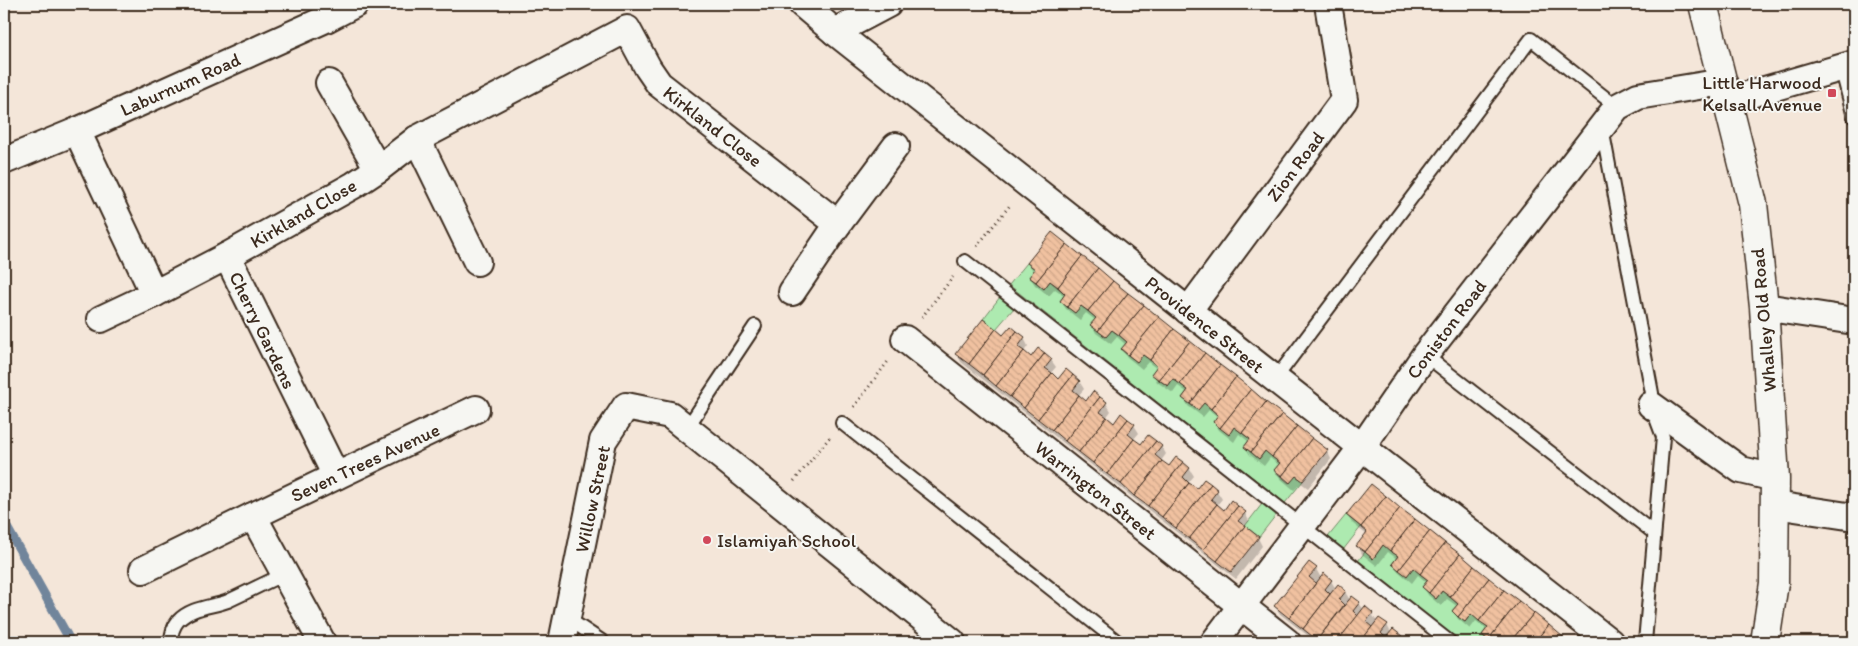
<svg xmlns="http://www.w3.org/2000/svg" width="1858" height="646" font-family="Itim,sans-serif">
<defs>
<pattern id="building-back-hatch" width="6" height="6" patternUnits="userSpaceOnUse" patternTransform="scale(1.25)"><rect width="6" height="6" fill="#f0c1a0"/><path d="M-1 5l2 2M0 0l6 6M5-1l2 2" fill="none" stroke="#cfa689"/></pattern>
</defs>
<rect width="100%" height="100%" fill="#f4e6d9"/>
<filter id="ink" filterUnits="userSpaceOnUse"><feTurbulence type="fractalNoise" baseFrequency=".02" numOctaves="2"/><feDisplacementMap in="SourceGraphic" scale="10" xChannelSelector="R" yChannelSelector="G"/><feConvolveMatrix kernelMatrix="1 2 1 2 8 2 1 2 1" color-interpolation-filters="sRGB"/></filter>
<g filter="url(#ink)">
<g fill="#adeab0" stroke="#748a67">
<path d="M1027 263 1035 269 1029 277 1044 289 1050 281 1065 294 1060 301 1075 313 1081 306 1096 318 1091 325 1106 337 1112 330 1127 342 1121 350 1137 362 1143 355 1157 366 1159 380 1168 386 1173 379 1188 390 1182 398 1197 410 1204 403 1218 415 1213 422 1228 434 1234 427 1250 439 1244 447 1259 459 1265 451 1280 463 1274 471 1289 483 1296 476 1303 481 1285 503 1009 285Z"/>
<path d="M1000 297 1014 308 996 329 983 319Z"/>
<path d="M1262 504 1276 515 1259 537 1245 526Z"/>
<path d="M1346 515 1361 527 1343 550 1328 537Z"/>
<path d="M1383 545 1398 556 1392 564 1407 575 1413 568 1428 580 1422 587 1436 599 1442 591 1458 604 1452 611 1465 622 1471 614 1488 627 1482 635 1491 642H1460L1358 561 1365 552 1373 559Z"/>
</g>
<g fill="#0003">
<path d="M1028 263 1327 451 1331 459 1308 488 1301 483 1294 490 1280 478 1276 471 1280 466 1270 458 1264 466 1250 455 1245 447 1249 442 1239 434 1234 442 1219 430 1214 422 1218 417 1209 410 1203 417 1188 406 1184 398 1188 393 1178 386 1173 393 1157 382 1153 374 1157 369 1148 362 1142 369 1127 357 1122 350 1126 345 1117 337 1111 344 1096 333 1092 325 1095 320 1086 313 1080 320 1066 309 1061 301 1065 296 1055 289 1049 296 1035 285 1030 277 1034 272Z"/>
<path d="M1004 337 1024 338 1028 346 1023 353 1031 359 1051 360 1056 367 1050 374 1059 381H1079L1084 389 1078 396 1086 402 1093 393 1106 403 1111 411 1106 418 1114 424 1121 415 1134 425 1139 433 1133 440 1141 446 1162 447 1166 454 1161 461 1169 468H1189L1194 476 1188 483 1197 490 1217 491 1222 499 1217 505 1224 511 1245 513 1249 521 1244 527 1258 538 1262 546 1236 579 961 362 957 354Z"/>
<path d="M1371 486 1569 642H1488L1483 635 1487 630 1476 621 1470 629 1458 619 1454 612 1458 607 1447 599 1441 606 1428 595 1424 587 1427 583 1418 575 1412 583 1398 571 1393 564 1397 559 1388 552 1377 566 1362 554 1358 546 1367 535 1352 523 1347 515Z"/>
<path d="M1316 569 1321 578 1331 581 1336 589 1338 586 1345 592 1350 600 1352 597 1359 603 1364 610 1365 608 1372 614 1377 622 1387 625 1391 633 1401 637 1405 642H1316L1280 614 1275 606Z"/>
<path d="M1245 638 1250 642H1241Z"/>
</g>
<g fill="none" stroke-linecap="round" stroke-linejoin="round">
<path stroke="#71859b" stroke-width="9" d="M4 522 71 642"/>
</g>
<g fill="url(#building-back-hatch)" stroke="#3b2a1e">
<path d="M1052 232 1067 244 1036 282 1029 277 1035 269 1027 263Z"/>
<path d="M1067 244 1082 256 1058 287 1050 281 1044 289 1036 282Z"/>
<path d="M1082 256 1098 268 1067 307 1060 301 1065 294 1058 287Z"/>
<path d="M1098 268 1113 281 1088 311 1081 306 1075 313 1067 307Z"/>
<path d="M1113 281 1128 293 1098 331 1090 325 1096 318 1088 311Z"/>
<path d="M1128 293 1144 305 1119 335 1112 330 1106 337 1098 331Z"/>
<path d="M1144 305 1159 317 1128 355 1121 349 1127 342 1119 335Z"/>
<path d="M1159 317 1174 329 1150 360 1143 355 1137 362 1128 355Z"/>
<path d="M983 319 996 329 969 364 955 354Z"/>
<path d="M1011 326 1017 331 983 375 969 364 996 329 1003 335Z"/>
<path d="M1174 329 1190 341 1159 380 1151 374 1157 366 1150 360Z"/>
<path d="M1017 331 1025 337 1018 347 1024 351 996 386 983 375Z"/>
<path d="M1190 341 1205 353 1180 384 1173 379 1168 386 1159 380Z"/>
<path d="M1038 348 1045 353 1010 397 996 386 1024 351 1031 357Z"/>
<path d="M1045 353 1052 359 1045 368 1052 373 1024 408 1010 397Z"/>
<path d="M1205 353 1220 365 1190 404 1182 398 1188 390 1180 384Z"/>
<path d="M1220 365 1236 377 1211 409 1204 403 1198 410 1190 404Z"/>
<path d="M1066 369 1073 375 1038 419 1024 408 1052 373 1058 379Z"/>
<path d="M1073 375 1080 381 1073 390 1079 395 1052 430 1038 419Z"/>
<path d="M1236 377 1251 389 1220 428 1213 422 1218 415 1211 409Z"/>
<path d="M1251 389 1266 402 1242 433 1234 427 1229 435 1220 428Z"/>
<path d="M1093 391 1100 397 1065 441 1052 430 1079 395 1086 401Z"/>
<path d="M1100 397 1107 402 1100 412 1107 417 1079 452 1065 441Z"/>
<path d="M1266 402 1282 414 1251 452 1244 447 1250 439 1242 433Z"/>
<path d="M1121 413 1128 419 1093 463 1079 452 1107 417 1114 423Z"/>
<path d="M1282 414 1297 426 1272 457 1265 451 1259 459 1251 452Z"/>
<path d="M1128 419 1135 424 1128 434 1134 439 1107 474 1093 463Z"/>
<path d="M1297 426 1312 438 1282 476 1274 470 1280 463 1272 457Z"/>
<path d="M1148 435 1156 441 1121 484 1107 474 1134 439 1141 444Z"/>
<path d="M1312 438 1328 450 1303 481 1296 476 1290 483 1282 476Z"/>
<path d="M1156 441 1162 446 1155 455 1162 461 1134 496 1121 484Z"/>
<path d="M1176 457 1183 462 1148 506 1134 496 1162 461 1169 466Z"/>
<path d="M1183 462 1190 468 1183 477 1189 483 1162 517 1148 506Z"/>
<path d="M1204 479 1211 484 1176 528 1162 517 1189 483 1197 488Z"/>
<path d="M1211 484 1218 490 1211 499 1217 504 1189 539 1176 528Z"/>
<path d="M1371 484 1386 496 1361 527 1346 515Z"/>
<path d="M1386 496 1400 508 1365 552 1356 546 1367 532 1361 527Z"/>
<path d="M1231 500 1238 506 1203 550 1189 539 1217 504 1224 510Z"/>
<path d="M1238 506 1246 512 1238 521 1245 526 1217 561 1203 550Z"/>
<path d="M1400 508 1415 519 1390 551 1383 545 1373 559 1365 552Z"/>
<path d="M1415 519 1430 531 1399 570 1392 564 1398 556 1390 551Z"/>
<path d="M1245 526 1259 537 1231 572 1217 561Z"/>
<path d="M1430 531 1445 543 1420 574 1413 568 1407 576 1399 570Z"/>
<path d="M1445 543 1460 554 1429 593 1422 587 1428 580 1420 574Z"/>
<path d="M1460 554 1474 566 1450 597 1442 591 1436 599 1429 593Z"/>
<path d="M1309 562 1317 568 1309 577 1316 583 1289 618 1274 606Z"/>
<path d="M1474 566 1489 578 1458 617 1452 611 1458 604 1450 597Z"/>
<path d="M1324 573 1332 580 1325 589 1330 594 1303 629 1289 618Z"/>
<path d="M1489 578 1504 590 1479 621 1471 614 1465 622 1458 617Z"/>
<path d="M1338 584 1346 591 1339 600 1344 605 1317 640 1303 629Z"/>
<path d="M1504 590 1519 601 1488 640 1482 635 1488 627 1479 621Z"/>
<path d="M1352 596 1360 602 1353 611 1358 616 1337 642H1320L1317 640Z"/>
<path d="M1519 601 1534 613 1510 642H1506L1501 638 1498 642H1491L1488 640Z"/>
<path d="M1365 606 1373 613 1366 622 1372 627 1360 642H1337Z"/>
<path d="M1534 613 1549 625 1534 642H1510Z"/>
<path d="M1379 618 1388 624 1381 633 1386 638 1382 642H1360Z"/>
<path d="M1549 625 1563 637 1559 642H1534Z"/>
<path d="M1393 629 1402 636 1397 642H1382Z"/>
</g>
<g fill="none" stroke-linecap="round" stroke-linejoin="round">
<defs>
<g id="lane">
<path d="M1841 67 1854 117"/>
<path d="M1602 128 1652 393 1651 405 1663 437 1645 642"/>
<path d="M965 261 1450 642"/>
<path d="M1425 355 1654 533"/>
<path d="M1276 378 1531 39 1617 107"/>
<path d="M842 423 1118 642"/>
<path d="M687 428 755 326"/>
<path d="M567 618 603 642"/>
<path d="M171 642C171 634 173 627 178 621 191 607 212 607 228 601 248 592 266 582 285 574"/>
</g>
<g id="street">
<path d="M802 4 835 32C1093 236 1351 439 1610 642"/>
<path d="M835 32 888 4"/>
<path d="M1727 101 1854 64"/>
<path d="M77 131 154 294 227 256 336 476"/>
<path d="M417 139 477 262"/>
<path d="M4 161 77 131 328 18 355 4"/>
<path d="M378 169 417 139 627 29 648 68 659 84 838 224 792 292"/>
<path d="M838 224 896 146"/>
<path d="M227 256 354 185 378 169 329 83"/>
<path d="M1764 307 1854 321"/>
<path d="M1188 311 1344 100 1328 4"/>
<path d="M101 319 154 294"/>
<path d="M905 339 1287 642"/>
<path d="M1651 405 1741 470 1775 478"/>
<path d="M1775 505 1854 517"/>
<path d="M253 516 322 642"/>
<path d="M143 570 253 516 476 409"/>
<path d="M562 642 603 441 626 406 670 415 952 642"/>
<path d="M1214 642 1362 447 1425 355 1617 107 1638 96 1723 82"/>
</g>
<path id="secondary" d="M1703 4 1753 204 1764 307 1775 478 1774 583 1765 642"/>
</defs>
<use href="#lane" stroke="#3b2a1e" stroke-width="16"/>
<use href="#street" stroke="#3b2a1e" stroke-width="30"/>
<use href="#secondary" stroke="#3b2a1e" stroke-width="31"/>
<g stroke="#3b2a1e" stroke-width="3" stroke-dasharray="1 4" stroke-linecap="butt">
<path d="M977 246 1011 204"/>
<path d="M922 317 953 277"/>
<path d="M854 407 889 360"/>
<path d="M794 481 830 437"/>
</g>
<use href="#lane" stroke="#f6f6f2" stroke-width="12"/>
<use href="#street" stroke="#f6f6f2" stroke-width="26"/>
<use href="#secondary" stroke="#f6f6f2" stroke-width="28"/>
</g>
</g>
<g fill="#d1495b" stroke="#f6f6f2" stroke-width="2">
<rect x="1827" y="88" width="10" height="10" rx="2.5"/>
<circle cx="707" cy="540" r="5"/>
</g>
<g text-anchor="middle" stroke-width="4" stroke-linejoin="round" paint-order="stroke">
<g font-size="19" fill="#3b2a1e" stroke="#f6f6f2" text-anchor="end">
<text x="1822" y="89">Little Harwood<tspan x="1822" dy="22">Kelsall Avenue</tspan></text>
<text x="717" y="547" text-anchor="start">Islamiyah School</text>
</g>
<g font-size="19" fill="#3b2a1e" stroke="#f6f6f2">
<text transform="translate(180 84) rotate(-24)" y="7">Laburnum Road</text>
<text transform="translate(713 126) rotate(38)" y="7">Kirkland Close</text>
<text transform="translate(1295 166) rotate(-53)" y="7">Zion Road</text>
<text transform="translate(303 213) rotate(-30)" y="7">Kirkland Close</text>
<text transform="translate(1763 320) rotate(-95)" y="7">Whalley Old Road</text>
<text transform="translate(1205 324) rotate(38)" y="7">Providence Street</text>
<text transform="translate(1446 329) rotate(-53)" y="7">Coniston Road</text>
<text transform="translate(263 330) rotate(64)" y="7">Cherry Gardens</text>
<text transform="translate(365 462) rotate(-25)" y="7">Seven Trees Avenue</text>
<text transform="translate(1096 490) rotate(38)" y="7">Warrington Street</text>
<text transform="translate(592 499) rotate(-78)" y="7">Willow Street</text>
</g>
</g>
<rect width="1858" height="646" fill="none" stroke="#f6f6f2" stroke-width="20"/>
<rect x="10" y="10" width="1838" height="626" fill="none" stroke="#3b2a1e" stroke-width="2" filter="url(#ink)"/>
</svg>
